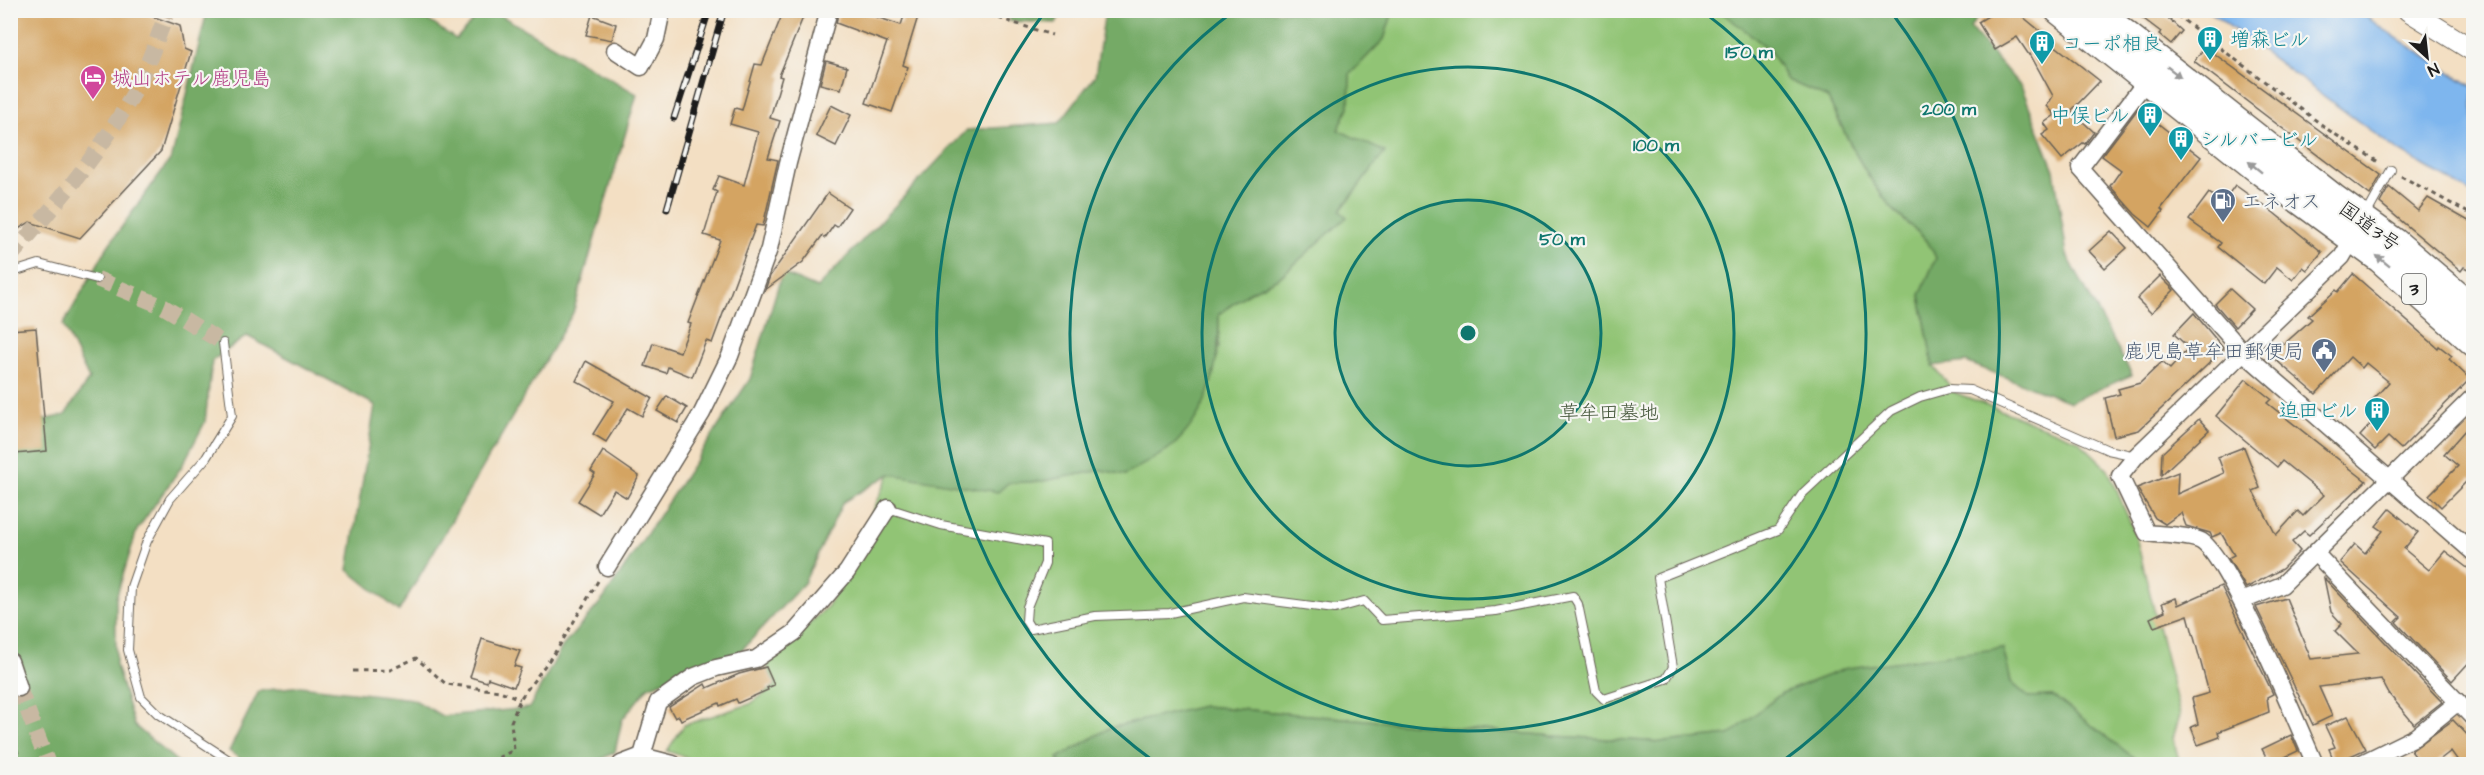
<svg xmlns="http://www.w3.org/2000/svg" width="2484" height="775" font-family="'Architects Daughter','Klee One',sans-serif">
<rect width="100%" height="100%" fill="#f6f6f2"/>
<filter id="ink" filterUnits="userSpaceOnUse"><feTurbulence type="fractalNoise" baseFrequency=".0167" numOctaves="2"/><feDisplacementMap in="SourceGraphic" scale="12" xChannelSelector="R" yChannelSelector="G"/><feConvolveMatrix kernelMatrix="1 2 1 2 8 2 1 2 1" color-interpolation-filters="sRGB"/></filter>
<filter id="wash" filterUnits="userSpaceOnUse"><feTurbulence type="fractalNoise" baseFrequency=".008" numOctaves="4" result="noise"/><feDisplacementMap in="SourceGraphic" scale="24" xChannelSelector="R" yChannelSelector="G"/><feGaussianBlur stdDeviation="1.35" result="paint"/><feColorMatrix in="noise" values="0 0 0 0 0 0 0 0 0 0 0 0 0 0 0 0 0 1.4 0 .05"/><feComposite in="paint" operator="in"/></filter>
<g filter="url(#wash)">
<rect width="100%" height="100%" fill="#f3dfc3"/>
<path fill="#91c475" stroke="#567048" stroke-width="1.5" d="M1393 10 1721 11 1769 49 1787 80 1828 98C1846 136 1863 173 1890 206 1908 228 1924 230 1936 258L1920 295 1933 366 1956 393 2078 440 2108 469 2136 537 2180 715 2173 738 2180 764H2142L2053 696 2028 697 2011 682 2002 648 1782 693 1730 735 1665 742 1553 736 1203 706 1058 758 1061 764H691L688 758 667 751 684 725 750 704 776 685 766 664 828 606 890 474 1008 483 1043 481 1102 470 1125 475 1219 348V314L1248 293 1280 277 1346 217 1340 211 1384 153 1338 130 1349 107 1350 74 1384 39Z"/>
<g fill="#74aa66" stroke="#486341" stroke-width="1.5">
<path d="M207 11H414L456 39 482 11H493L637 94 573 313 399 611 348 570 375 405 247 336 212 361 205 422 182 466 137 530 116 598V665L134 725 180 764H11L10 427 65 415 89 379 63 325 108 246 172 157Z"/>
<path d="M1011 11V10L1062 11 1056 23 1009 21Z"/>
<path d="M1105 11H1393L1384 39 1350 74 1349 107 1338 130 1385 152 1340 211 1347 217 1280 277 1248 293 1219 314C1219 362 1212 408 1176 443 1162 456 1141 465 1125 475L1102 470 1043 481 1008 483 998 492 890 474 843 502 804 583 739 653 648 687 622 720 615 752 592 764H248L229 751 259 691 300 686 413 699 442 716 529 708 562 647 604 598 750 379 782 273 817 288 967 130 1059 123 1095 76Z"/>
<path d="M1720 11H1982L1970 28 2022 88 2054 170 2067 255 2132 375 2070 402 1966 362 1933 366 1920 295 1936 258C1925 231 1908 227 1891 207 1863 173 1846 136 1828 98L1787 80 1769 49Z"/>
<path d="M2003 648 2011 682 2028 697 2053 696 2142 764H1061L1058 758 1109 728 1203 706 1553 736 1665 742 1729 735 1782 693 1847 668Z"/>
</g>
<path fill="#7eb6ee" stroke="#4d6985" stroke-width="1.5" d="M2209 11H2358L2392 35 2473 87V194L2397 150Z"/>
<g id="blocks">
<g fill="#d4a462">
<path d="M10 10H147L146 14 180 26 184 49 191 52 161 151 80 238 30 222 10 234Z"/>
<path d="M784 10H806L779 76 782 77 770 118 780 121 768 158 778 160 763 226 756 225 712 343 706 341 692 377 668 367 666 373 645 366 653 343 680 352 691 324 688 323 720 240 704 235 717 192 713 190 719 176 744 185 758 132 730 124 735 108 742 110 755 64 762 65Z"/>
<path d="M839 10H855L901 25 906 10H920L903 65 908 67 892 112 866 103 887 42 836 23Z"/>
<path d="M1998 10H2014L2022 16 2045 35 2044 37 2100 81 2071 111 2094 132 2085 144 2083 143 2062 159 2042 135 2049 130 2044 123 2055 115 2047 106 2053 96 2030 54 2029 55 2017 37 1995 50 1978 22Z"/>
<path d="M2132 10H2159L2182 31 2171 44 2159 34 2161 32Z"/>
<path d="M592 15 616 24 612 40 586 35Z"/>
<path d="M2205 47 2381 175 2370 195 2194 61Z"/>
<path d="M826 61 847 67 841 89 820 84Z"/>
<path d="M831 105 851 115 836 146 816 136Z"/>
<path d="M2140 106 2149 113 2147 115 2201 157 2161 209 2163 211 2151 227 2135 214 2110 186 2121 170 2102 156Z"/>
<path d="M2235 185 2274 213 2322 252 2307 270 2303 267 2293 280 2277 267 2264 284 2218 247 2221 243 2189 220 2209 193 2223 202Z"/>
<path d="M2389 187 2418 211 2428 198 2474 224V272L2464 267 2461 271 2380 203Z"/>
<path d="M828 193 850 208 837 227 834 225 825 238 822 236 803 262 765 290 770 276Z"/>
<path d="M2111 231 2127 248 2105 268 2089 251Z"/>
<path d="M2353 274 2438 348 2439 346 2452 356 2449 359 2470 379 2401 449 2388 437 2375 450 2360 436 2381 413 2370 403 2389 382 2366 363 2362 368 2350 357 2316 394 2270 355 2281 342 2284 344 2312 319 2308 316 2336 290 2338 292Z"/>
<path d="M2160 276 2174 290 2151 313 2137 299Z"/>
<path d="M2230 289 2252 309 2235 327 2215 304Z"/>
<path d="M2194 313 2224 349 2139 430 2114 436 2105 398 2120 394 2118 389 2140 383 2162 362 2170 369 2189 348 2174 334Z"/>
<path d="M36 328 47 451 15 454 10 397V330Z"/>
<path d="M586 361 652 398 642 416 628 408 606 442 593 434 614 401 576 381Z"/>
<path d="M2246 379 2271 399 2267 403 2366 481 2309 535 2304 531 2292 542 2300 551 2282 569 2246 588 2228 558 2234 555 2221 533 2212 537 2210 533 2186 526 2181 513 2165 524 2155 518 2137 488 2178 472 2177 494 2224 473 2218 457 2244 447 2260 488 2253 491 2276 535 2298 511 2303 516 2324 495 2282 461 2277 467 2216 416Z"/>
<path d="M667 396 687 408 678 423 657 411Z"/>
<path d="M2199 419 2209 430 2161 475 2162 453Z"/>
<path d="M2474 420V479L2471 477 2441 507 2429 495 2458 466 2444 454Z"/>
<path d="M603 451 639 476 627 498 614 490 599 514 578 501 595 474 591 471Z"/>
<path d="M2390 509 2418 532 2404 549 2429 570 2445 551 2474 573V657L2452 681 2396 622 2401 617 2340 562 2355 544 2365 553 2383 531 2376 526Z"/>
<path d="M2324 578 2442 702 2414 724 2389 694 2381 679 2319 687 2332 716 2313 725 2256 607 2286 598 2311 659 2358 654 2335 631 2342 624 2331 612Z"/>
<path d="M2221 586 2273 694 2267 697 2269 712 2218 732 2220 737 2198 745 2191 727 2198 724 2192 698 2209 693 2188 615 2154 627 2150 618 2165 611 2162 603 2176 598 2178 605Z"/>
<path d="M482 639 520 651 514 666 521 668 514 687 488 678 487 682 470 677Z"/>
<path d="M766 667 774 685 767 688 768 690 738 703 736 699 720 706 719 703 681 720 679 716 675 718 669 707 705 684 707 688 739 674Z"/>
<path d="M2348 716 2366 749 2335 763 2329 749 2335 747 2325 726Z"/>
<path d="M2453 720 2474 742V765H2461L2451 751 2433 765H2422L2411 751Z"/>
<path d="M2291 735 2298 751 2270 764 2262 749Z"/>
</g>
</g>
</g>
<g filter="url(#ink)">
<use href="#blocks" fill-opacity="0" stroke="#676056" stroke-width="1.5"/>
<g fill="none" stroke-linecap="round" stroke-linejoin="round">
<g stroke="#c8b8a2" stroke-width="16" stroke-dasharray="16 8" stroke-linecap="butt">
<path d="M10 257C57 203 103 150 137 87 149 63 158 36 168 10"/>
<path d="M97 279 164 307 223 343"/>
<path d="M19 688 48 764"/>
</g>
<defs>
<g id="service">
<path d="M2365 217 2391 170"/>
<path d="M10 273 39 264 97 279"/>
<path d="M223 343 232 416 206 458 170 499 147 541 131 587 128 650 141 697 158 714 235 764"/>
<path d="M888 508 941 525 1045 544V563L1027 607 1026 621 1031 629 1095 616 1170 613 1243 597 1335 609 1364 601 1382 620 1496 611 1573 596 1578 604 1596 691 1604 699 1666 679 1673 667 1658 578 1778 530 1803 493 1891 411 1920 397 1948 389 1970 390 2108 450 2136 456"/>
</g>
<g id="minor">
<path d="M615 50 641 67 656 39 662 10"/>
<path d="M2147 80 2080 168 2244 353 2474 553"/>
<path d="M2316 554 2474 719"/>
<path d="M607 567 702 413 730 356 769 249 788 163 829 10"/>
<path d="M2242 601 2282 585 2474 396"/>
<path d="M10 661 19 688"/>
<path d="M642 756 658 702 693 677 716 668 756 659 794 633 847 572 888 508"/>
<path d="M621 764 642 756 673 764"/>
<path d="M2315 764C2298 726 2229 557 2201 541 2190 535 2160 535 2147 533L2120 476 2136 456 2342 257 2357 231"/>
<path d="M2360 764 2415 737 2458 702"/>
</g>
<path id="tertiary" d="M2408 10 2474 51"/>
<g id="trunk">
<path d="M2059 10 2262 172 2381 259 2474 342"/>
<path d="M2094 10 2333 198 2394 242 2474 310"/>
</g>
</defs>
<use href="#service" stroke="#676056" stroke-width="10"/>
<use href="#minor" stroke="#676056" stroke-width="19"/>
<use href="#tertiary" stroke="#676056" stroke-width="23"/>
<use href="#trunk" stroke="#676056" stroke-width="31"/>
<g stroke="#676056" stroke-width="3" stroke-dasharray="4.5 4.5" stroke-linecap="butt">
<path d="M973 10 1052 35"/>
<path d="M2170 10 2330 131 2380 163"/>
<path d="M2401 176 2474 216"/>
<path d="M353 671 390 670 416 658 446 684 500 691 520 699"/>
<path d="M10 744 16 747 21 764"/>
<path d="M492 764 487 763 514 750 511 722 520 699 558 648 598 581"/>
</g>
<use href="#service" stroke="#fff" stroke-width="8"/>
<use href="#minor" stroke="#fff" stroke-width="16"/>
<use href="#tertiary" stroke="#fff" stroke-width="21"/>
<use href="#trunk" stroke="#fff" stroke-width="28"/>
<defs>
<g id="rail">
<path d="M674 118 709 10"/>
<path d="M667 209 724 10"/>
</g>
</defs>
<use href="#rail" stroke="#1c1c1c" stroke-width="7"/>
<use href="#rail" stroke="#f6f6f2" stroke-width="4.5" stroke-dasharray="14" stroke-linecap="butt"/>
</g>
<defs><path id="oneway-solid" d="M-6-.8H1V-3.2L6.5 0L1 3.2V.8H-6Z" transform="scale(1.5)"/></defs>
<g fill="#999">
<use href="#oneway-solid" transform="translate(2174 72) rotate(38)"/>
<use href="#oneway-solid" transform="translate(2255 167) rotate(-141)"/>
<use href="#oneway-solid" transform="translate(2383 261) rotate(-141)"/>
</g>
</g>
<circle cx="1468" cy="333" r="133" fill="#0f766e" fill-opacity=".12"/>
<g fill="none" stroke="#0f766e" stroke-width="3">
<circle cx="1468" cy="333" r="133"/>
<circle cx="1468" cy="333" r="266"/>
<path d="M1702 11A398 398 0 1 1 1234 11"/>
<path d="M1156 763A531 531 0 0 1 1044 13M1892 13A531 531 0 0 1 1780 763"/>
</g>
<defs>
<symbol id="building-pin" viewBox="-11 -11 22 30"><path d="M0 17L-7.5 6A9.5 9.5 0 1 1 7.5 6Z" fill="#0f9aa8" stroke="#f6f6f2"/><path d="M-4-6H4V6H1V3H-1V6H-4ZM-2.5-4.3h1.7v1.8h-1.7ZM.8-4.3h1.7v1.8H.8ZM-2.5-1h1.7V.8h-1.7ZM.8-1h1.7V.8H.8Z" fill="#fff"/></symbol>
<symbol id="hotel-pin" viewBox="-11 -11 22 30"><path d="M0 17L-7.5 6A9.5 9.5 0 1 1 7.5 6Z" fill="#d1479c" stroke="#f6f6f2"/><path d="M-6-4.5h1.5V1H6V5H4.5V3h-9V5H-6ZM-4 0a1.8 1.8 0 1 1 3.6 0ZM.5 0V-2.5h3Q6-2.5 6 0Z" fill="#fff"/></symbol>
<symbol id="fuel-pin" viewBox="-11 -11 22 30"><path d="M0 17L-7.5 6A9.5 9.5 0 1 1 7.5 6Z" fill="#5c6f8a" stroke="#f6f6f2"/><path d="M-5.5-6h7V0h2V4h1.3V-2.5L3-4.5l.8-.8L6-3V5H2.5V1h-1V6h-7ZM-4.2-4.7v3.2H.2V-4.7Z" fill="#fff"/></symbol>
<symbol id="civic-pin" viewBox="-11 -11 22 30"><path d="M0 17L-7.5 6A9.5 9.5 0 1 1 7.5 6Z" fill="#5c6f8a" stroke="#f6f6f2"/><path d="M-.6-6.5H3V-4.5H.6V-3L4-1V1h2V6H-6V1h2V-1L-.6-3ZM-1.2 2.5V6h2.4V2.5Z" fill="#fff"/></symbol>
</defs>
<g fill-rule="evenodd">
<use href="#building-pin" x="2195" y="24" width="30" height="40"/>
<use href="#building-pin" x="2027" y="28" width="30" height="40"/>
<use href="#hotel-pin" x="78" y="63" width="30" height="40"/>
<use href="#building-pin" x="2135" y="100" width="30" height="40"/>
<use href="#building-pin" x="2166" y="124" width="30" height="40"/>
<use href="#fuel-pin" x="2208" y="186" width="30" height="40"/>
<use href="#civic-pin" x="2309" y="336" width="30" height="40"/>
<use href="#building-pin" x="2362" y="395" width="30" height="40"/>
</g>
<g text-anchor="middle" stroke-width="4.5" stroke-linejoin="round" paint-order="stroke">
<rect fill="#f6f6f2" stroke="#5d5d5c" stroke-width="1.5" x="2402" y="274" width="24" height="30" rx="4.5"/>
<g font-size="18" font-weight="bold" fill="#1c1c1c">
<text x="2414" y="295">3</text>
</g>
<g font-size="20" fill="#0d838f" stroke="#f6f6f2" text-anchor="start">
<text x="2230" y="46">増森ビル</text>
<text x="2062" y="50">コーポ相良</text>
<text x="2130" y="122" text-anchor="end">中俣ビル</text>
<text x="2200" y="146">シルバービル</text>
<text x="2358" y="417" text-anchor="end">迫田ビル</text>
</g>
<g font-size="20" fill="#b23c85" stroke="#f6f6f2" text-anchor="start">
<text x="112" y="85">城山ホテル鹿児島</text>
</g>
<g font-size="20" fill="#4e5e75" stroke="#f6f6f2" text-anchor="start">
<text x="2242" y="208">エネオス</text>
<text x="2304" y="358" text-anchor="end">鹿児島草牟田郵便局</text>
</g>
<g font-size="20" fill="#1c1c1c" stroke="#f6f6f2">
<text transform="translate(2370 226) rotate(36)" y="7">国道3号</text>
</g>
<g font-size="20" fill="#45573b" stroke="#f6f6f2">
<text x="1609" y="419">草牟田墓地</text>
</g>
</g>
<circle cx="1468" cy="333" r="9" fill="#0f766e" stroke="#f6f6f2" stroke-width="3"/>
<g font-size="18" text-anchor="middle" font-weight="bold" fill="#0f766e" stroke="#f6f6f2" stroke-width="4.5" stroke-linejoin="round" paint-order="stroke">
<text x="1749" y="58">150 m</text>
<text x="1949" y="115">200 m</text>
<text x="1656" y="151">100 m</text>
<text x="1562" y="245">50 m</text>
</g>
<rect width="2484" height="775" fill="none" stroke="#f6f6f2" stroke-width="36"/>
<g transform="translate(2427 57) rotate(153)" stroke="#f6f6f2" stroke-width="4.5" paint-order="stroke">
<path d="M0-4.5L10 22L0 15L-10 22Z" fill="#1c1c1c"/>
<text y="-9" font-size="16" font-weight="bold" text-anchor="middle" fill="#1c1c1c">N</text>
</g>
</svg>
